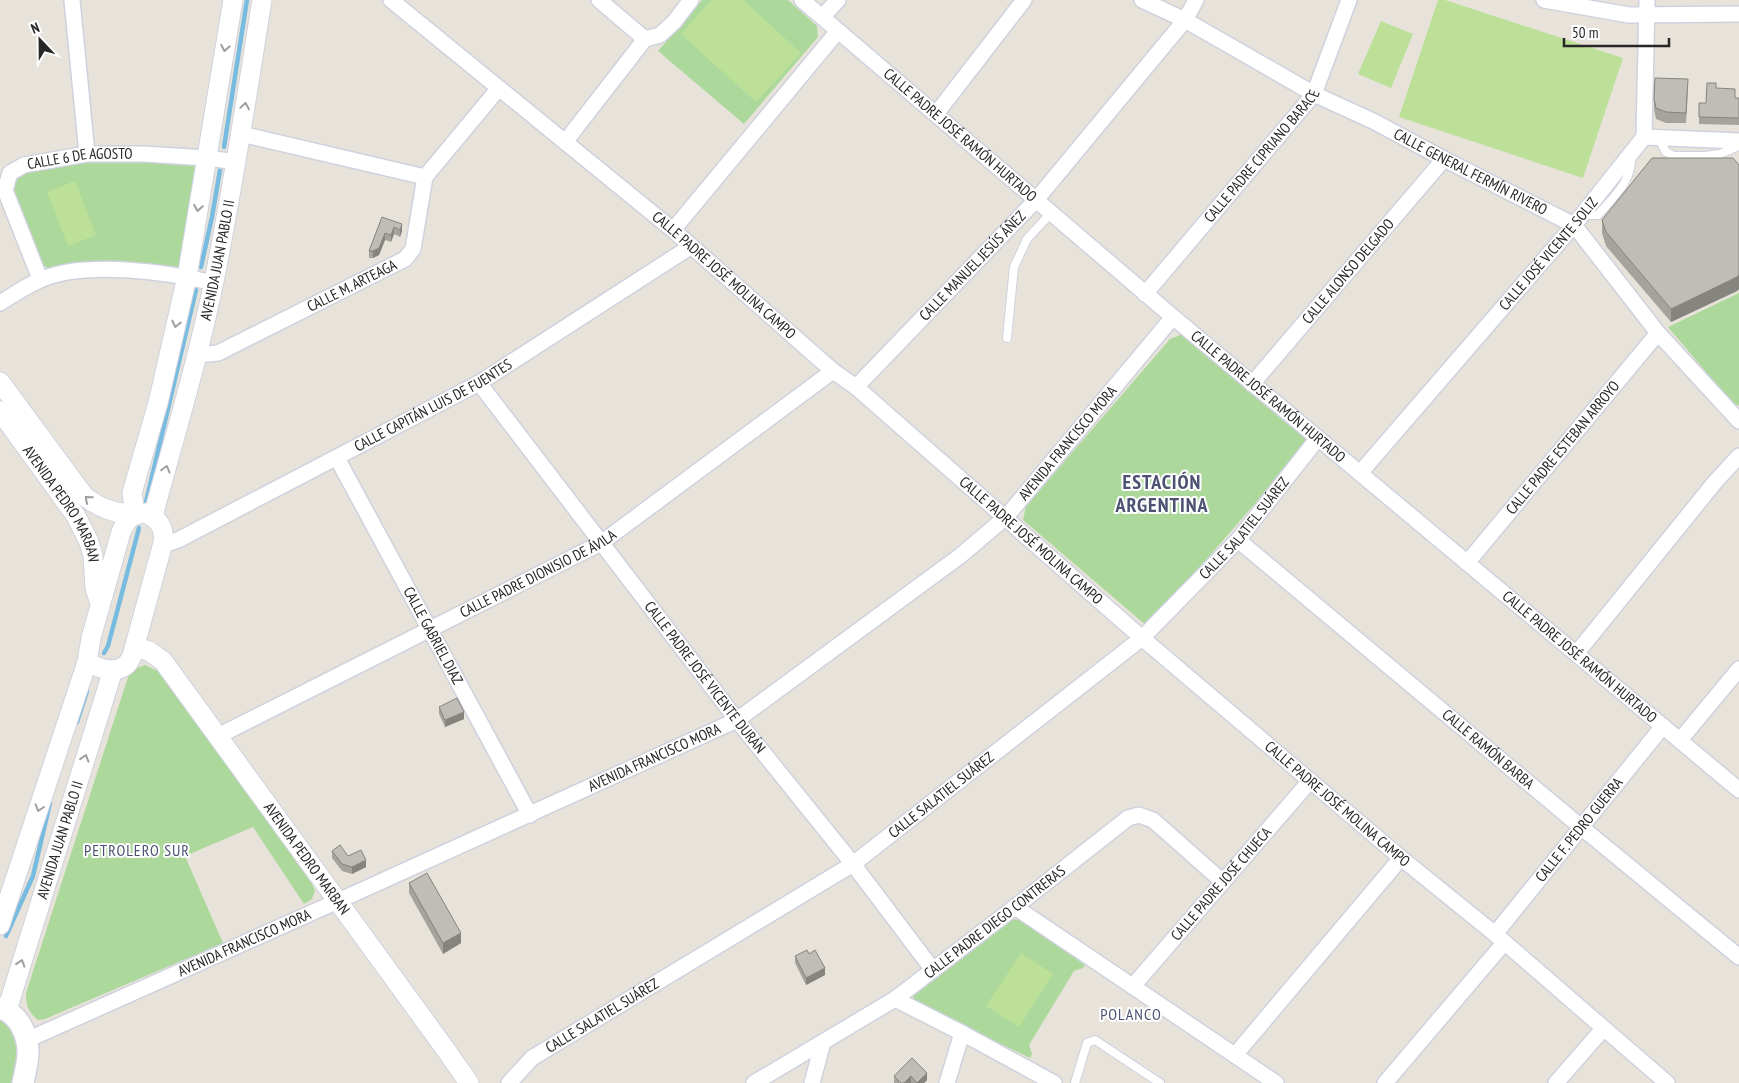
<svg xmlns="http://www.w3.org/2000/svg" width="1739" height="1083" font-family="'PT Sans Narrow',sans-serif">
<rect width="100%" height="100%" fill="#e8e3da"/>
<g fill="#acd99b">
<path d="M702 0H788L817 26 818 37 744 124 658 51Z"/>
<path d="M103 161 199 162 180 268 50 270 41 263 12 189C13 186 14 180 16 178 24 169 89 163 103 161Z"/>
<path d="M1739 293V405H1734L1668 327Z"/>
<path d="M1185 333 1310 440 1148 627 1023 520 1026 506 1170 339Z"/>
<path d="M145 665 160 672 312 884 315 891 312 899 304 904 253 827 185 856 223 943 45 1019 38 1020C28 1012 26 1005 26 993L129 674 137 668Z"/>
<path d="M1008 919 1021 920 1085 965 1083 968 1074 971 1029 1045 1032 1054 1030 1058 916 1003 912 995Z"/>
<path d="M0 1016 5 1019 18 1041 16 1083H0Z"/>
</g>
<g fill="#bce098">
<path d="M711 0H743L801 53 756 102 681 34Z"/>
<path d="M1438 0H1445L1623 58 1583 178 1399 117Z"/>
<path d="M1381 21 1413 34 1391 88 1358 74Z"/>
<path d="M75 181 96 235 68 246 47 192Z"/>
<path d="M1021 953 1053 974 1019 1027 986 1006Z"/>
</g>
<g fill="none" stroke-linecap="round" stroke-linejoin="round">
<g stroke="#77bce0" stroke-width="4.5">
<path d="M224 147 247 0"/>
<path d="M201 267 212 217 220 170"/>
<path d="M146 502 196 290"/>
<path d="M104 653 108 646 139 528"/>
<path d="M77 722 87 691"/>
<path d="M6 936 33 876 50 803"/>
</g>
<defs>
<g id="service">
<path d="M1658 137 1666 152 1674 156H1705L1720 154 1739 146"/>
<path d="M1582 215H1598C1614 196 1633 181 1631 155"/>
<path d="M1007 338 1014 267 1027 239 1051 213"/>
<path d="M1075 1083 1087 1043 1095 1040 1160 1083"/>
</g>
<g id="minor">
<path d="M72 0 87 154"/>
<path id="s1" d="M391 0 673 230 833 371 856 387 1142 638 1401 858 1495 934 1667 1083"/>
<path d="M599 0 645 39"/>
<path id="s2" d="M802 0 1173 317 1739 790"/>
<path id="s3" d="M1142 0 1185 20 1314 94 1373 121 1444 159 1574 225 1658 333 1739 421"/>
<path d="M1544 0 1629 15 1739 14"/>
<path d="M822 17 838 0"/>
<path d="M936 114 1024 0"/>
<path d="M241 134 425 177"/>
<path d="M1644 137 1739 141"/>
<path d="M565 142 645 39 660 35 674 22 691 0"/>
<path d="M673 230 838 31"/>
<path id="s4" d="M40 279 5 190 10 173 24 165 87 154H144L207 158 237 162"/>
<path id="s5" d="M1145 294 1314 94 1349 0"/>
<path d="M0 303C13 295 26 286 40 280 84 260 167 272 214 283"/>
<path id="s6" d="M197 355 218 353 405 259 413 249 425 177 499 88"/>
<path id="s7" d="M479 383 737 720 853 864 933 970"/>
<path id="s8" d="M1252 384 1444 159"/>
<path id="s9" d="M856 387 1036 200 1185 20 1196 0"/>
<path id="s10" d="M337 458 530 815"/>
<path id="s11" d="M1360 473 1574 225 1644 137 1647 0"/>
<path id="s12" d="M1238 540 1581 827 1739 957"/>
<path id="s13" d="M163 543H170L178 540 479 383 690 247"/>
<path id="s14" d="M1467 563 1658 333"/>
<path d="M1576 654 1715 482 1739 456"/>
<path id="s15" d="M218 736 601 543 833 371"/>
<path d="M1680 740 1739 669"/>
<path d="M1015 907 1276 1083"/>
<path id="s16" d="M1495 934 1663 726"/>
<path id="s17" d="M1133 986 1310 781"/>
<path d="M895 999 962 1033 1054 1083"/>
<path id="s18" d="M27 1040 338 901 737 720 960 556 1006 517 1173 317"/>
<path d="M1235 1055 1401 858"/>
<path id="s19" d="M509 1083 532 1058 853 864 1142 638 1238 540 1318 438"/>
<path id="s20" d="M754 1083 895 999 1015 907 1128 818 1139 815 1153 820 1223 882"/>
<path d="M812 1083 823 1042"/>
<path d="M947 1083 962 1033"/>
<path d="M1385 1083 1504 943"/>
<path d="M1556 1083 1603 1029"/>
</g>
<g id="tertiary">
<path d="M0 382 84 496C101 509 112 512 133 515"/>
<path id="s21" d="M0 411 76 516 89 542 93 556 95 588 100 603"/>
<path d="M146 513C159 519 165 528 163 543L132 656C124 676 103 671 87 662L91 638 121 532C127 519 131 514 146 513Z"/>
<path d="M135 514 132 493 158 403 187 277 233 0"/>
<path id="s22" d="M153 516C174 438 198 360 214 281 233 188 247 94 262 0"/>
<path id="s23" d="M135 647 149 651 163 661 446 1050 469 1083"/>
<path d="M0 925 87 662"/>
<path id="s24" d="M7 1010 113 670"/>
</g>
<path id="secondary" d="M0 1008C18 1013 28 1034 28 1052 28 1062 25 1073 23 1083"/>
</defs>
<use href="#service" stroke="#cfd1de" stroke-width="10"/>
<use href="#minor" stroke="#cfd1de" stroke-width="18"/>
<use href="#tertiary" stroke="#cfd1de" stroke-width="21"/>
<use href="#secondary" stroke="#cfd1de" stroke-width="24"/>
<use href="#service" stroke="#fff" stroke-width="8"/>
<use href="#minor" stroke="#fff" stroke-width="15"/>
<use href="#tertiary" stroke="#fff" stroke-width="19"/>
<use href="#secondary" stroke="#fff" stroke-width="21"/>
</g>
<g fill="#a5a39d">
<path d="M1716 88 1735 98H1739V125L1699 124V103H1706Z"/>
<path d="M1688 90 1686 123H1666L1656 119 1654 109V99Z"/>
<path d="M1739 165V289L1737 291 1671 322 1606 246 1602 233V220Z"/>
<path d="M382 217 402 231 400 237 394 234 391 242 385 240 379 255 373 258H369V251Z"/>
<path d="M439 707 464 719 445 727 439 714Z"/>
<path d="M332 851 366 867 352 874 342 871 332 858Z"/>
<path d="M409 883 461 943 443 954 409 893Z"/>
<path d="M809 954 825 975 806 985 795 963V956Z"/>
<path d="M912 1058 927 1080 924 1083H894V1076Z"/>
</g>
<g fill="#86847f">
<path d="M402 224V231L400 237V230Z"/>
<path d="M394 227V234L391 242V235Z"/>
<path d="M385 233V240L379 255 373 258V251Z"/>
<path d="M1739 275V289L1737 291 1671 322V309Z"/>
<path d="M464 712V719L445 727V720Z"/>
<path d="M366 860V867L352 874V867Z"/>
<path d="M461 933V943L443 954V943Z"/>
<path d="M825 968V975L806 985V978Z"/>
<path d="M927 1073V1080L924 1083H917Z"/>
<path d="M911 1076V1083H904Z"/>
</g>
<g fill="#c0bdb6" stroke="#86847f">
<path d="M1655 78 1688 79 1686 113 1666 112 1656 108 1654 99Z"/>
<path d="M1707 83H1716V88L1735 89V98H1739V118L1699 117V103H1706Z"/>
<path d="M1652 158H1733L1739 165V275L1737 277 1671 309 1606 232 1602 220Z"/>
<path d="M382 217 402 224 400 230 394 227 391 235 385 233 379 248 373 251H369Z"/>
<path d="M457 698 464 712 445 720 439 707Z"/>
<path d="M340 845 348 856 361 850 366 860 352 867 342 864 332 851Z"/>
<path d="M427 873 461 933 443 943 409 883Z"/>
<path d="M807 950 809 954 815 950 825 968 806 978 795 956Z"/>
<path d="M912 1058 927 1073 917 1083 911 1076 904 1083H901L894 1076Z"/>
</g>
<defs><path id="oneway-chevron" d="M-2-3.5L2.5 0L-2 3.5" fill="none" stroke-width="1.6" stroke-linecap="round" stroke-linejoin="round" transform="scale(1.25)"/></defs>
<g stroke="#9e9e9e">
<use href="#oneway-chevron" transform="translate(225 48) rotate(100)"/>
<use href="#oneway-chevron" transform="translate(245 106) rotate(-81)"/>
<use href="#oneway-chevron" transform="translate(198 208) rotate(99)"/>
<use href="#oneway-chevron" transform="translate(176 324) rotate(103)"/>
<use href="#oneway-chevron" transform="translate(166 469) rotate(-75)"/>
<use href="#oneway-chevron" transform="translate(88 499) rotate(-139)"/>
<use href="#oneway-chevron" transform="translate(85 758) rotate(-73)"/>
<use href="#oneway-chevron" transform="translate(39 808) rotate(108)"/>
<use href="#oneway-chevron" transform="translate(21 963) rotate(-73)"/>
</g>
<g text-anchor="middle" stroke-width="4" stroke-linejoin="round" paint-order="stroke">
<g font-size="15" fill="#272727" stroke="#fff">
<text dy="5" stroke="none"><textPath href="#s2" startOffset="208">CALLE PADRE JOSÉ RAMÓN HURTADO</textPath></text>
<text dy="5" stroke="none"><textPath href="#s5" startOffset="181">CALLE PADRE CIPRIANO BARACE</textPath></text>
<text dy="5" stroke="none"><textPath href="#s4" startOffset="186">CALLE 6 DE AGOSTO</textPath></text>
<text dy="5" stroke="none"><textPath href="#s3" startOffset="371">CALLE GENERAL FERMÍN RIVERO</textPath></text>
<text dy="5" stroke="none"><textPath href="#s11" startOffset="289">CALLE JOSÉ VICENTE SOLIZ</textPath></text>
<text dy="5" stroke="none"><textPath href="#s22" startOffset="264">AVENIDA JUAN PABLO II</textPath></text>
<text dy="5" stroke="none"><textPath href="#s9" startOffset="168">CALLE MANUEL JESÚS ÁÑEZ</textPath></text>
<text dy="5" stroke="none"><textPath href="#s8" startOffset="148">CALLE ALONSO DELGADO</textPath></text>
<text dy="5" stroke="none"><textPath href="#s1" startOffset="432">CALLE PADRE JOSÉ MOLINA CAMPO</textPath></text>
<text dy="5" stroke="none"><textPath href="#s6" startOffset="171">CALLE M. ARTEAGA</textPath></text>
<text dy="5" stroke="none"><textPath href="#s2" startOffset="612">CALLE PADRE JOSÉ RAMÓN HURTADO</textPath></text>
<text dy="5" stroke="none"><textPath href="#s13" startOffset="304">CALLE CAPITÁN LUIS DE FUENTES</textPath></text>
<text dy="5" stroke="none"><textPath href="#s18" startOffset="1212">AVENIDA FRANCISCO MORA</textPath></text>
<text dy="5" stroke="none"><textPath href="#s14" startOffset="150">CALLE PADRE ESTEBAN ARROYO</textPath></text>
<text dy="5" stroke="none"><textPath href="#s21" startOffset="112">AVENIDA PEDRO MARBAN</textPath></text>
<text dy="5" stroke="none"><textPath href="#s19" startOffset="926">CALLE SALATIEL SUÁREZ</textPath></text>
<text dy="5" stroke="none"><textPath href="#s1" startOffset="838">CALLE PADRE JOSÉ MOLINA CAMPO</textPath></text>
<text dy="5" stroke="none"><textPath href="#s15" startOffset="359">CALLE PADRE DIONISIO DE ÁVILA</textPath></text>
<text dy="5" stroke="none"><textPath href="#s10" startOffset="202">CALLE GABRIEL DIAZ</textPath></text>
<text dy="5" stroke="none"><textPath href="#s2" startOffset="1018">CALLE PADRE JOSÉ RAMÓN HURTADO</textPath></text>
<text dy="5" stroke="none"><textPath href="#s7" startOffset="371">CALLE PADRE JOSÉ VICENTE DURÁN</textPath></text>
<text dy="5" stroke="none"><textPath href="#s12" startOffset="326">CALLE RAMÓN BARBA</textPath></text>
<text dy="5" stroke="none"><textPath href="#s18" startOffset="688">AVENIDA FRANCISCO MORA</textPath></text>
<text dy="5" stroke="none"><textPath href="#s19" startOffset="521">CALLE SALATIEL SUÁREZ</textPath></text>
<text dy="5" stroke="none"><textPath href="#s1" startOffset="1242">CALLE PADRE JOSÉ MOLINA CAMPO</textPath></text>
<text dy="5" stroke="none"><textPath href="#s16" startOffset="134">CALLE F. PEDRO GUERRA</textPath></text>
<text dy="5" stroke="none"><textPath href="#s24" startOffset="178">AVENIDA JUAN PABLO II</textPath></text>
<text dy="5" stroke="none"><textPath href="#s23" startOffset="276">AVENIDA PEDRO MARBAN</textPath></text>
<text dy="5" stroke="none"><textPath href="#s17" startOffset="135">CALLE PADRE JOSÉ CHUECA</textPath></text>
<text dy="5" stroke="none"><textPath href="#s20" startOffset="290">CALLE PADRE DIEGO CONTRERAS</textPath></text>
<text dy="5" stroke="none"><textPath href="#s18" startOffset="238">AVENIDA FRANCISCO MORA</textPath></text>
<text dy="5" stroke="none"><textPath href="#s19" startOffset="116">CALLE SALATIEL SUÁREZ</textPath></text>
</g>
<g font-size="16" letter-spacing="1" fill="#4d5172" stroke="#fff">
<text x="137" y="856">PETROLERO SUR</text>
<text x="1131" y="1020">POLANCO</text>
</g>
<g font-size="20" font-weight="bold" letter-spacing="1" fill="#4d5172" stroke="#fff">
<text x="1162" y="489">ESTACIÓN<tspan x="1162" dy="23">ARGENTINA</tspan></text>
</g>
</g>
<g transform="translate(40 40) rotate(338)" stroke="#ffffff" stroke-width="4" paint-order="stroke">
<path d="M0-4L9 19L0 12L-9 19Z" fill="#272727"/>
<text y="-8" font-size="14" font-weight="bold" text-anchor="middle" fill="#272727">N</text>
</g>
<path d="M1564 38v8h105v-8" fill="none" stroke="#272727" stroke-width="2.5"/>
<text x="1572" y="38" font-size="15" fill="#272727" stroke="#ffffff" stroke-width="4" paint-order="stroke">50 m</text>
</svg>
